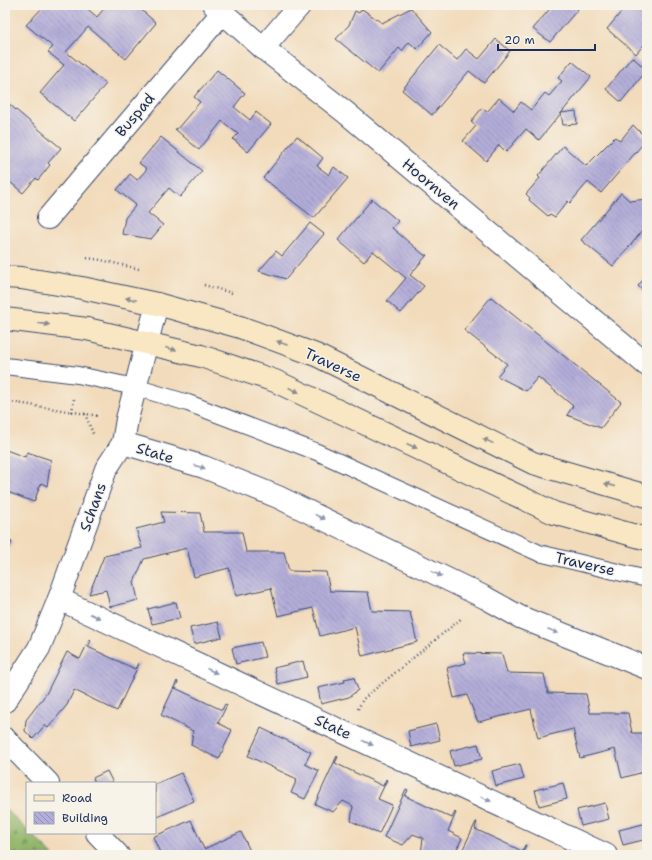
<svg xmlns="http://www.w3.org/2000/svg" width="652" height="860" font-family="'Shantell Sans',sans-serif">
<defs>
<pattern id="forest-firs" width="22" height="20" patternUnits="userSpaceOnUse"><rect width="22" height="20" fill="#91b569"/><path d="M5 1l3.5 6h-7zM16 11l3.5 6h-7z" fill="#76945a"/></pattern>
<pattern id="building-back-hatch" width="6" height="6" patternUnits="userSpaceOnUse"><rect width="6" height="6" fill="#b3add9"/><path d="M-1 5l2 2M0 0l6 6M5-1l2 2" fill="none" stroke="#918db3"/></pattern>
</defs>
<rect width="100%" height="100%" fill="#f7f3e8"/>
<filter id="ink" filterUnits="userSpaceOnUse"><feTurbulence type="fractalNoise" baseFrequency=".025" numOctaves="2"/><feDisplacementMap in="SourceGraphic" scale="8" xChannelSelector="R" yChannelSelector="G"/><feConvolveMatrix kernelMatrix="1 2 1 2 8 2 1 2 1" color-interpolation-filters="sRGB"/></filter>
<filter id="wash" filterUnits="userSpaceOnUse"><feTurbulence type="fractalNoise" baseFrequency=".012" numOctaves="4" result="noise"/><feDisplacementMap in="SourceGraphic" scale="16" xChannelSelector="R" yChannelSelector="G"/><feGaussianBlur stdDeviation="0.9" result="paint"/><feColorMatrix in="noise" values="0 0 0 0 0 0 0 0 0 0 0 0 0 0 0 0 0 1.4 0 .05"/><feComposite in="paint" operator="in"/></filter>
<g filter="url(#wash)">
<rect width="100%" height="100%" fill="#f2dbbb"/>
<path fill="url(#forest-firs)" stroke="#567264" d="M5 808 27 830V833H30L53 855H5Z"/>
<g id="blocks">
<g fill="url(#building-back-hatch)">
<path d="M45 5H77L80 8 83 5 97 17 107 5H136L156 23 126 59 88 27 66 52 106 84 74 121 40 93 64 65 48 52 53 47 26 25Z"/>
<path d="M553 5H573L578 9 550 42 533 29Z"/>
<path d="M615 5H647V41L636 54 607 29 622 11Z"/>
<path d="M411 8 432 32 417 49 409 42 402 51 399 48 378 73 336 39 349 25 355 11 359 13 362 9 382 23Z"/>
<path d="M496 39 510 51 484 83 469 71 432 115 402 90 439 45 457 60 466 49 479 59Z"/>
<path d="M632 57 647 70 621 102 606 89Z"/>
<path d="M572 61 591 77 539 140 526 129 506 152 499 145 486 161 463 141 476 126 471 122 482 108 487 112 499 98 514 111 521 102 531 110 545 93 549 96 562 81 558 78Z"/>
<path d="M217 70 245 93 234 107 250 120 256 112 271 124 248 152 233 139 238 134 222 121 199 150 175 129H177L200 102 194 97Z"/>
<path d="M9 104 61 148 48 163 50 165 38 180 36 178 23 193 5 178V108Z"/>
<path d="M576 111 577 124 563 125 561 113Z"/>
<path d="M633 125 647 139 601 193 588 182 570 203 568 201 555 217 550 214 548 216 529 200 530 198 526 194 540 178 538 176 563 146 586 166 615 137 620 141Z"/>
<path d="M297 136 323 158 317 166 329 175 334 167 348 178 314 218 263 178Z"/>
<path d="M161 137 202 171 180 197 169 188 148 213 163 225 151 239 122 234 125 218 136 205 117 190 130 174 137 180 147 169 139 163Z"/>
<path d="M621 193 630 201 647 199V231L644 229 613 266 581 240Z"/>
<path d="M372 199 398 221 392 228 424 255H427L410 275 424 286 401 313 387 301 406 278 373 251 364 262 338 240Z"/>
<path d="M310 223 324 234 286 279 259 271 276 251 282 256Z"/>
<path d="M647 275V294L638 286Z"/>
<path d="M491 297 621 402 601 428 567 415 573 406 538 377 526 391 497 376 507 364 464 330Z"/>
<path d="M6 450 25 457 27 452 51 460 47 486 41 483 34 502 5 491Z"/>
<path d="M161 512 200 513 204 532H242L246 552H284L289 571 326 572 330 591 368 592 372 611 410 612 417 642 362 656 355 627 320 636 313 608 278 616 271 588 236 596 229 568 194 577 187 548 144 559 134 582 138 600 110 607 106 590 89 594 104 556 142 548 136 529 164 522Z"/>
<path d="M5 538 12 542 5 556Z"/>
<path d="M176 602 180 618 152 624 148 609Z"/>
<path d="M218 622 222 637 194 644 190 628Z"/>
<path d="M89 640 91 641 88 647 135 669 138 663 139 664 117 711 74 690 67 705 48 728 45 725 33 739 25 731 26 720 46 694 67 652 80 659Z"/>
<path d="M261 642 265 657 236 664 232 648Z"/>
<path d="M463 653 502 654 507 673 544 674 548 693 586 694 590 713H628L632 733H647V771L622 778 615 749 580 758 573 729 538 738 531 709 478 722 467 695 454 698 447 668 466 663Z"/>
<path d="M303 661 307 677 278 684 274 668Z"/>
<path d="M354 677 358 690 349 697 321 704 318 688 345 682 344 679Z"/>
<path d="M177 681 178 682 175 688 222 710 225 704 227 705 218 723 232 730 219 759 191 745 193 731 161 715Z"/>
<path d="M436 724 440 740 411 747 408 731Z"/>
<path d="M261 728 311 752 305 764 319 771 305 799 291 793 297 779 248 756Z"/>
<path d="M478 744 482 759 454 766 450 751Z"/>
<path d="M337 756 338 757 335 763 383 786 386 779 387 780 378 799 392 805 379 834 351 821 353 806 343 801 333 812 315 804Z"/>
<path d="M520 764 524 779 496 786 492 771Z"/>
<path d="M107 771 113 783H95L93 778Z"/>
<path d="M181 773 194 801 155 818V784Z"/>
<path d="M563 783 567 799 539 806 535 790Z"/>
<path d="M406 789 408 790 405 796 452 818 455 812 456 813 448 831 462 838 454 855 421 854 423 838 413 834 403 845 384 837Z"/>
<path d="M605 803 609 819 581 826 577 810Z"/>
<path d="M191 820 204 849 241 832 252 855H161L153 837Z"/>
<path d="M476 822H477L475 829 522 851 525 845H526L522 855H460Z"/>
<path d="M647 823V839L623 845 619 830Z"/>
</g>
</g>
</g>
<g filter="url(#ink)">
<use href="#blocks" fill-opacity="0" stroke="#3b496c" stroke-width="1"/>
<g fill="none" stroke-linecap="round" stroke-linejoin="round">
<defs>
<path id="lane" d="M5 366 78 375 135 387 188 403 317 452 539 553 647 579"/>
<g id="street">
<path d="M214 5 263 48 345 112 647 365"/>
<path d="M263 48 300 5"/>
<path d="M48 218 222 13"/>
<path d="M123 443 204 467 278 497 486 598 520 617 647 668"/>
<path d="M59 599 606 855"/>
<path d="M5 701 39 648 59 599 106 469 123 443 127 419 157 304"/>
<path d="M5 739 48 783"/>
<path d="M97 833 118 855"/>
</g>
<g id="secondary">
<path d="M5 277 21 278 82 288 157 304 240 327 316 355 533 463 647 496"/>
<path d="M5 319 87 329 201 356 275 381 554 513 647 539"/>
</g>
</defs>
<use href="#lane" stroke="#3b496c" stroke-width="18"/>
<use href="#street" stroke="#3b496c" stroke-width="24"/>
<use href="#secondary" stroke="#3b496c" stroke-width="24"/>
<g stroke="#3b496c" stroke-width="2.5" stroke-dasharray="1 3" stroke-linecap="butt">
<path d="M87 258 101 260 139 269"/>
<path d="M204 285 232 293"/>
<path d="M5 401 99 416"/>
<path d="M72 412 74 399"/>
<path d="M85 414 94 436"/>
<path d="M358 709 363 699 462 618"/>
</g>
<use href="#lane" stroke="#fff" stroke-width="16"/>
<use href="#street" stroke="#fff" stroke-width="22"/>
<use href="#secondary" stroke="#f9e7c3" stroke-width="22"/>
</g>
<defs><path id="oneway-solid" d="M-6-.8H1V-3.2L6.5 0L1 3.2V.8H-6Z"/></defs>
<g fill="#8a8b90">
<use href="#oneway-solid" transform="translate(131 299) rotate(-168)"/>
<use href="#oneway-solid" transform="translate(44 324) rotate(7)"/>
<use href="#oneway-solid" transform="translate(282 343) rotate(-159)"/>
<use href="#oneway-solid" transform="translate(171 349) rotate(14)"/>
<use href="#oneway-solid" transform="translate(294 390) rotate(25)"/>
<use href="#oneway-solid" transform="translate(488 441) rotate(-154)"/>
<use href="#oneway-solid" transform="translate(412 446) rotate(25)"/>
<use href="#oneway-solid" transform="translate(610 485) rotate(-164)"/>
</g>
<g fill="#8d97ae">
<use href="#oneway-solid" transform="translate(200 467) rotate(18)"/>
<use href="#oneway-solid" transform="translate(320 517) rotate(26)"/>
<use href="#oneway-solid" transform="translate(437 574) rotate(26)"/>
<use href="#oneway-solid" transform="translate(95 616) rotate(25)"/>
<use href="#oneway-solid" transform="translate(553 631) rotate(22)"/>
<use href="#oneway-solid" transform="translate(212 671) rotate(25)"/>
<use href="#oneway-solid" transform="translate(368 743) rotate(25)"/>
<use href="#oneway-solid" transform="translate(486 799) rotate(25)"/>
</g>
</g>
<g text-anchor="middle" stroke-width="3" stroke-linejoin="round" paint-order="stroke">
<g font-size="15" fill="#1b2f5e" stroke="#f7f3e8">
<text transform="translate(135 115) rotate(-50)" y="5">Buspad</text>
<text transform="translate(431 184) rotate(40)" y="5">Hoornven</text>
<text transform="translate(333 365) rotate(25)" y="5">Traverse</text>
<text transform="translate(155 453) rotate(17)" y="5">State</text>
<text transform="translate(93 507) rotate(-70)" y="5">Schans</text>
<text transform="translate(585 564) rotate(13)" y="5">Traverse</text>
<text transform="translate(333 727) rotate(25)" y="5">State</text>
</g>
</g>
<rect width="652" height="860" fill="none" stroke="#f7f3e8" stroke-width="20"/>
<rect x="26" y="782" width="130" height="52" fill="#f7f3e8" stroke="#9fa5b1"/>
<rect x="34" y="795" width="20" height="6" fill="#f9e7c3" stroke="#9fa5b1"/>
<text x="62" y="802" font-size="12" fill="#1b2f5e">Road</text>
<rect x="34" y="812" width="20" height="12" fill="url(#building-back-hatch)" stroke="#9fa5b1"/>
<text x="62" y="822" font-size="12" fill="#1b2f5e">Building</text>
<path d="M498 44v6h97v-6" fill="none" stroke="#1b2f5e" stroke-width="2"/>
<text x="504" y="44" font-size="12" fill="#1b2f5e" stroke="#f7f3e8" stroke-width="3" paint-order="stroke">20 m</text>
</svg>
